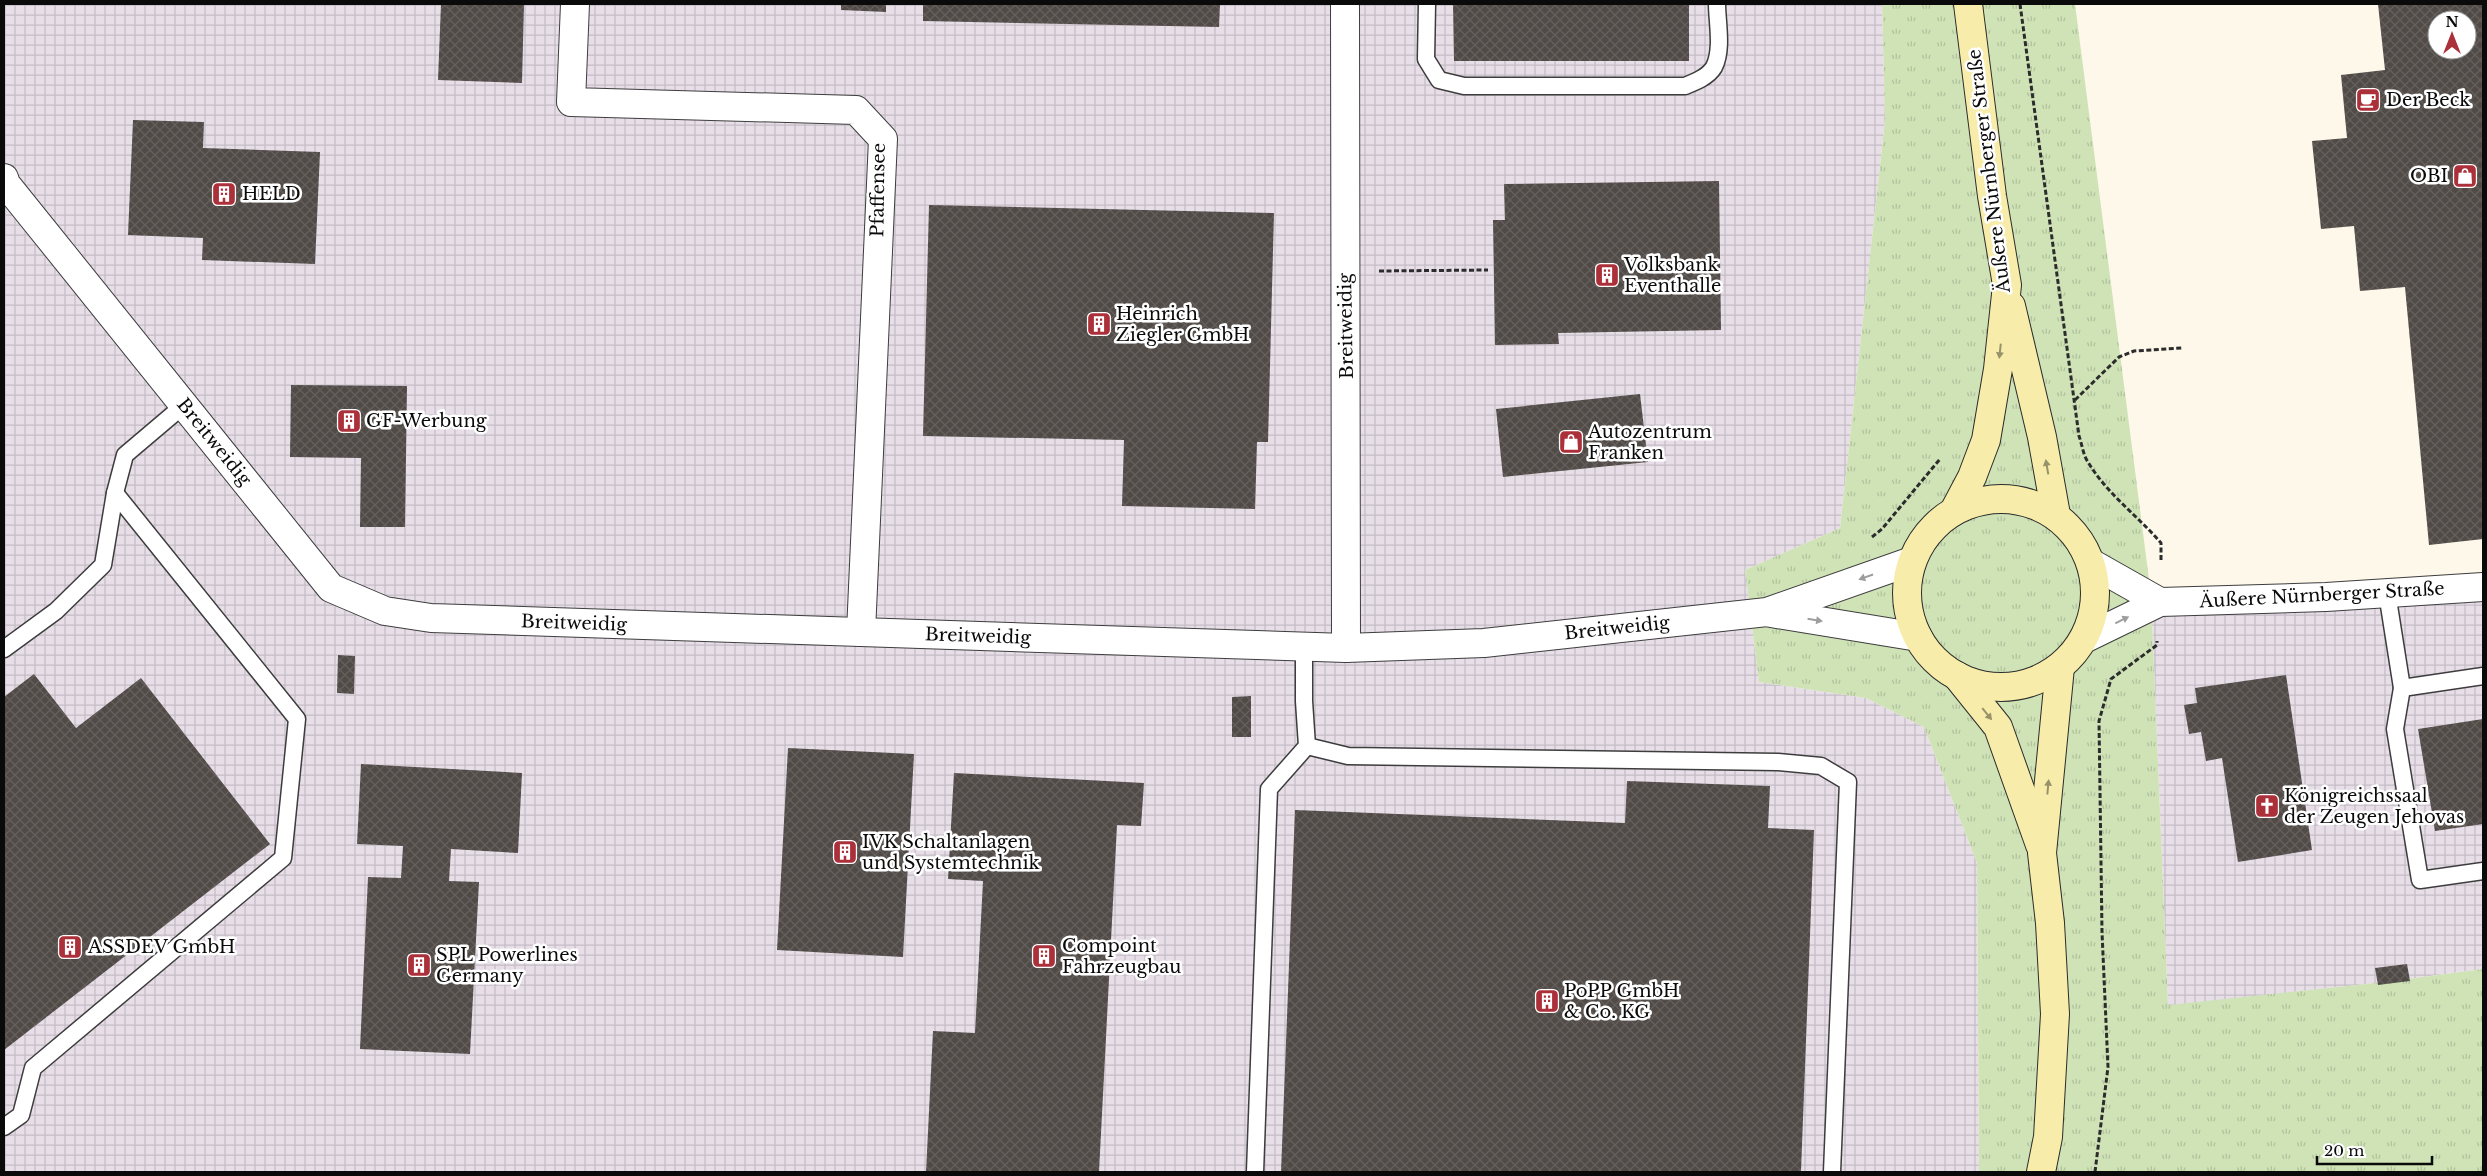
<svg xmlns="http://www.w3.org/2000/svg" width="2487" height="1176" font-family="'Libre Baskerville',serif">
<defs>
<pattern id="industrial-grid" width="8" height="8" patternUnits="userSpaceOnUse" patternTransform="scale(1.25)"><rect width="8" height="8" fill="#e7dee8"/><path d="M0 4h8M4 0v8" fill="none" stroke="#c5bdc6"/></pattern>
<pattern id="grass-tufts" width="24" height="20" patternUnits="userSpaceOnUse" patternTransform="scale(1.25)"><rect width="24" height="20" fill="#cfe3b7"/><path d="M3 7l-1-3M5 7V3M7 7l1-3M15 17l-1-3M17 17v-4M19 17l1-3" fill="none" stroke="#b0c19c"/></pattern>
<pattern id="building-cross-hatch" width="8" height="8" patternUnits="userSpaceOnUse" patternTransform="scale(1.25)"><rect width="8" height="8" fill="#514b47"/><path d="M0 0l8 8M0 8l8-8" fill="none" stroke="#65605d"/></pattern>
</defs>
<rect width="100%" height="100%" fill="#fdf8e9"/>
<g fill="url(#industrial-grid)">
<path d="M4 4H1882L1885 120 1840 528 1745 570 1759 682 1866 698 1924 727 1977 863 1979 1172H4Z"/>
<path d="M2483 591V969L2385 982 2168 1006 2151 595Z"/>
</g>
<path fill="url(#grass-tufts)" d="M1882 4H2075L2151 595 2168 1005 2385 982 2483 969V1172H1979L1977 863 1924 727 1866 698 1759 682 1745 570 1840 528 1885 120Z"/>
<g fill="url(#building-cross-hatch)" fill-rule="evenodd">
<path d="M441 4H524L522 83 438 80Z"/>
<path d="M841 4H886V12L841 10Z"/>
<path d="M923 4H1220L1219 27 923 21Z"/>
<path d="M1453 4H1689V61H1454Z"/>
<path d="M2378 4H2483V539L2429 545 2405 287 2360 291 2354 226 2321 229 2312 141 2347 138 2341 75 2385 70ZM2437 20H2467V50H2437Z"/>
<path d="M133 120 204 122 203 148 320 152 315 264 202 260 203 238 128 235Z"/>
<path d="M1719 181 1721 330 1558 333 1559 344 1495 345 1493 220H1505L1504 184Z"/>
<path d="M929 205 1274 213 1268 442H1257L1255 509 1122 506 1124 440 923 436Z"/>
<path d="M291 385 407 386 405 527H360L361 458 290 457Z"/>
<path d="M1640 394 1648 462 1503 477 1496 409Z"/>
<path d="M338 655 355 656 354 694 337 693Z"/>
<path d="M34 674 76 728 141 678 270 844 4 1050V697Z"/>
<path d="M2286 675 2312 850 2238 862 2222 758 2206 761 2201 732 2189 734 2184 705 2197 703 2195 688Z"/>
<path d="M1251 696V737H1232V697Z"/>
<path d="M2483 719V824L2435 831 2418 729Z"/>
<path d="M788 748 914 754 903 957 777 950Z"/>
<path d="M361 764 522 773 518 853 451 849 449 881 479 882 470 1054 360 1049 368 877 401 878 403 846 357 844Z"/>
<path d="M954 773 1144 783 1141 826 1117 825 1099 1172H926L933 1031 975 1033 983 881 948 879Z"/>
<path d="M1627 781 1770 786 1768 828 1814 830 1801 1172H1281L1295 810 1625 823Z"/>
<path d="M2407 964 2410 981 2378 985 2375 968Z"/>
</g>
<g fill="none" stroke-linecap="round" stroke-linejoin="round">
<defs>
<g id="service">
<path d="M1427 4 1426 59 1439 80 1464 86H1685C1695 82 1708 77 1714 67 1723 49 1717 22 1717 4"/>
<path d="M2387 593 2402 688 2483 676"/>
<path d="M1304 647V701L1307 746 1348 756 1778 762 1821 766 1848 782 1832 1172"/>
<path d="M4 649 56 611 103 565 115 493 125 455 184 405"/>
<path d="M2402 688 2395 729 2420 880 2483 871"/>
<path d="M4 1127 21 1115 33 1068 283 858 297 719 115 493"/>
<path d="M1255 1172 1269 789 1307 746"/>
</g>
<g id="minor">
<path d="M575 4 571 102 856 110 883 139 861 632"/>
<path d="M1345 4 1346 648"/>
<path d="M4 178 6 184 331 588 385 611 431 618 1346 648 1484 643 1767 612 1912 561"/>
<path d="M2091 563 2160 602"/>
<path d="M1771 613 1918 637"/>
<path d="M2084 639 2160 602 2326 597 2483 587"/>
</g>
<g id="secondary">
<path d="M2011 306 2042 437 2056 515"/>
<circle cx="2001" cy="593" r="94"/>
<path d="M1954 511 1972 477 1986 440 1998 369 2007 285 1992 196 1968 4"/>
<path d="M1957 676 1998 727 2040 845"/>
<path d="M2041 1172 2048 1137 2055 1014 2050 923 2042 853 2060 667"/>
</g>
</defs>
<use href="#service" stroke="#3d3d3d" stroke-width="19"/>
<use href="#minor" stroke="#3d3d3d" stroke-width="30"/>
<use href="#secondary" stroke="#2c2c2c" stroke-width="30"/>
<g stroke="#2c2c2c" stroke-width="3" stroke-dasharray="5 2.5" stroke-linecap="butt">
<path d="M2020 4 2079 436C2082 444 2083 455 2088 462 2107 494 2137 515 2161 543V562"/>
<path d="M1379 271 1488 270"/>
<path d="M2075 400 2119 357 2134 351 2182 348"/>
<path d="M1872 537 1882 529 1940 459"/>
<path d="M2095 1172 2108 1067 2102 932 2099 721 2111 679 2157 645V641"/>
</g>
<use href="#service" stroke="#fff" stroke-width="16"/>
<use href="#minor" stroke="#fff" stroke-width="28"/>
<use href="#secondary" stroke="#f7ecaa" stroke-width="28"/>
</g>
<defs><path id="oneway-solid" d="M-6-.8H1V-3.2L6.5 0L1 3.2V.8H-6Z" transform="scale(1.25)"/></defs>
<g fill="#98926a">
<use href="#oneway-solid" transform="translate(2000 351) rotate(96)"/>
<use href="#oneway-solid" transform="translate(2047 467) rotate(-100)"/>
<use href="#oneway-solid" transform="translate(1987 714) rotate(51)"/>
<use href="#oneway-solid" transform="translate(2048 787) rotate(-85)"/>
</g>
<g fill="#9d9d9d">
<use href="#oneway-solid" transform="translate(1866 577) rotate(161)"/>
<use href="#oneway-solid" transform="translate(1815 620) rotate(9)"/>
<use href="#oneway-solid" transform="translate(2122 620) rotate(-26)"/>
</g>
<defs>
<symbol id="cafe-square" viewBox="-11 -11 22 22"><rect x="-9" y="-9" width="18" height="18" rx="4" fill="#ab303a" stroke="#fff"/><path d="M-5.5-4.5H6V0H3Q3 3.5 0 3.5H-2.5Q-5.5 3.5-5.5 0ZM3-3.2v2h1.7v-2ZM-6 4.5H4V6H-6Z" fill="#fff"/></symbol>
<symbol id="shop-square" viewBox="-11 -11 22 22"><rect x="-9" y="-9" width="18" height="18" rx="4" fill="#ab303a" stroke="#fff"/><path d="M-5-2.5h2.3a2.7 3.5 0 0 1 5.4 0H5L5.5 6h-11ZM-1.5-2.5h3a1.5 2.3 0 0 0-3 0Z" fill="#fff"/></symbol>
<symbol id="building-square" viewBox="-11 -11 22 22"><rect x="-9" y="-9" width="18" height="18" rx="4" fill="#ab303a" stroke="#fff"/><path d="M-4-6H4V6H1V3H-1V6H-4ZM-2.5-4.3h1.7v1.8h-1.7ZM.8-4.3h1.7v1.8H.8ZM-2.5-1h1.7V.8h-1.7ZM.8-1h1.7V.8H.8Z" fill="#fff"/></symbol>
<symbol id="church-square" viewBox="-11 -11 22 22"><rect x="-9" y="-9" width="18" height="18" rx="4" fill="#ab303a" stroke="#fff"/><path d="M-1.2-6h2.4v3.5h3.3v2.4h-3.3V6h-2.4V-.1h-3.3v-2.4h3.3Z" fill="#fff"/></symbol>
</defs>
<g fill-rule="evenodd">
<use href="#cafe-square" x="2354" y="86" width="28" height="28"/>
<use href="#shop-square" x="2451" y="162" width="28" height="28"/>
<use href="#building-square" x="210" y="180" width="28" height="28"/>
<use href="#building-square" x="1593" y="261" width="28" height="28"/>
<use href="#building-square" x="1085" y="310" width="28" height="28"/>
<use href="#building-square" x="335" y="407" width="28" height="28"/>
<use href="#shop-square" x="1557" y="428" width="28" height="28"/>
<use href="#church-square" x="2253" y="792" width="28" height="28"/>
<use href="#building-square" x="831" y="838" width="28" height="28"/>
<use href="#building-square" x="56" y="933" width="28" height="28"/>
<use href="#building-square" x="1030" y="942" width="28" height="28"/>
<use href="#building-square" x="405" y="951" width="28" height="28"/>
<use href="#building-square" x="1533" y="987" width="28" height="28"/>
</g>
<g text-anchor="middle" stroke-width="5" stroke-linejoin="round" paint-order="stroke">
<g font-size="18" fill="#0a0a0a" stroke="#fff" text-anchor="start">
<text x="2386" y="106">Der Beck</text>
<text x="2448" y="182" text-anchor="end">OBI</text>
<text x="242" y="200">HELD</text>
<text x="1624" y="271">Volksbank<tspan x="1624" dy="21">Eventhalle</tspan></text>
<text x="1116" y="320">Heinrich<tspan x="1116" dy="21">Ziegler GmbH</tspan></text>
<text x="366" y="427">GF-Werbung</text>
<text x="1588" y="438">Autozentrum<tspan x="1588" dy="21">Franken</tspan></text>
<text x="2284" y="802">Königreichssaal<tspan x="2284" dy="21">der Zeugen Jehovas</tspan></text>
<text x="862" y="848">IVK Schaltanlagen<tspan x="862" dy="21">und Systemtechnik</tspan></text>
<text x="1062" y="952">Compoint<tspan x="1062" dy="21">Fahrzeugbau</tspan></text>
<text x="88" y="953">ASSDEV GmbH</text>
<text x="436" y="961">SPL Powerlines<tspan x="436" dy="21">Germany</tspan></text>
<text x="1564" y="997">PoPP GmbH<tspan x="1564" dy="21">&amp; Co. KG</tspan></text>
</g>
<g font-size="18" fill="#0a0a0a" stroke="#fff">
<text transform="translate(1989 171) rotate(-97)" y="6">Äußere Nürnberger Straße</text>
<text transform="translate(878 190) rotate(-89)" y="6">Pfaffensee</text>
<text transform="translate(1346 326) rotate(-91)" y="6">Breitweidig</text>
<text transform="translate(214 442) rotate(51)" y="6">Breitweidig</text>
<text transform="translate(2322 595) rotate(-3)" y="6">Äußere Nürnberger Straße</text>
<text transform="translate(574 623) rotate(2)" y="6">Breitweidig</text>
<text transform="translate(1617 628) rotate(-6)" y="6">Breitweidig</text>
<text transform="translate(978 636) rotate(2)" y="6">Breitweidig</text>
</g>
</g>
<rect width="2487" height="1176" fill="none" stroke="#0a0a0a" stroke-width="10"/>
<g transform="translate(2452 35)"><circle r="24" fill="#ffffff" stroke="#9d9d9d"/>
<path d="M0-4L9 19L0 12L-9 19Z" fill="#ab303a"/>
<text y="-8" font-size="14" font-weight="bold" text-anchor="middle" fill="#0a0a0a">N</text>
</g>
<path d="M2317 1156v8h115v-8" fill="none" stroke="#0a0a0a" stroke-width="2.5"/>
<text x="2324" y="1156" font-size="15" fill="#0a0a0a" stroke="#ffffff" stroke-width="4" paint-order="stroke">20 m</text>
</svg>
